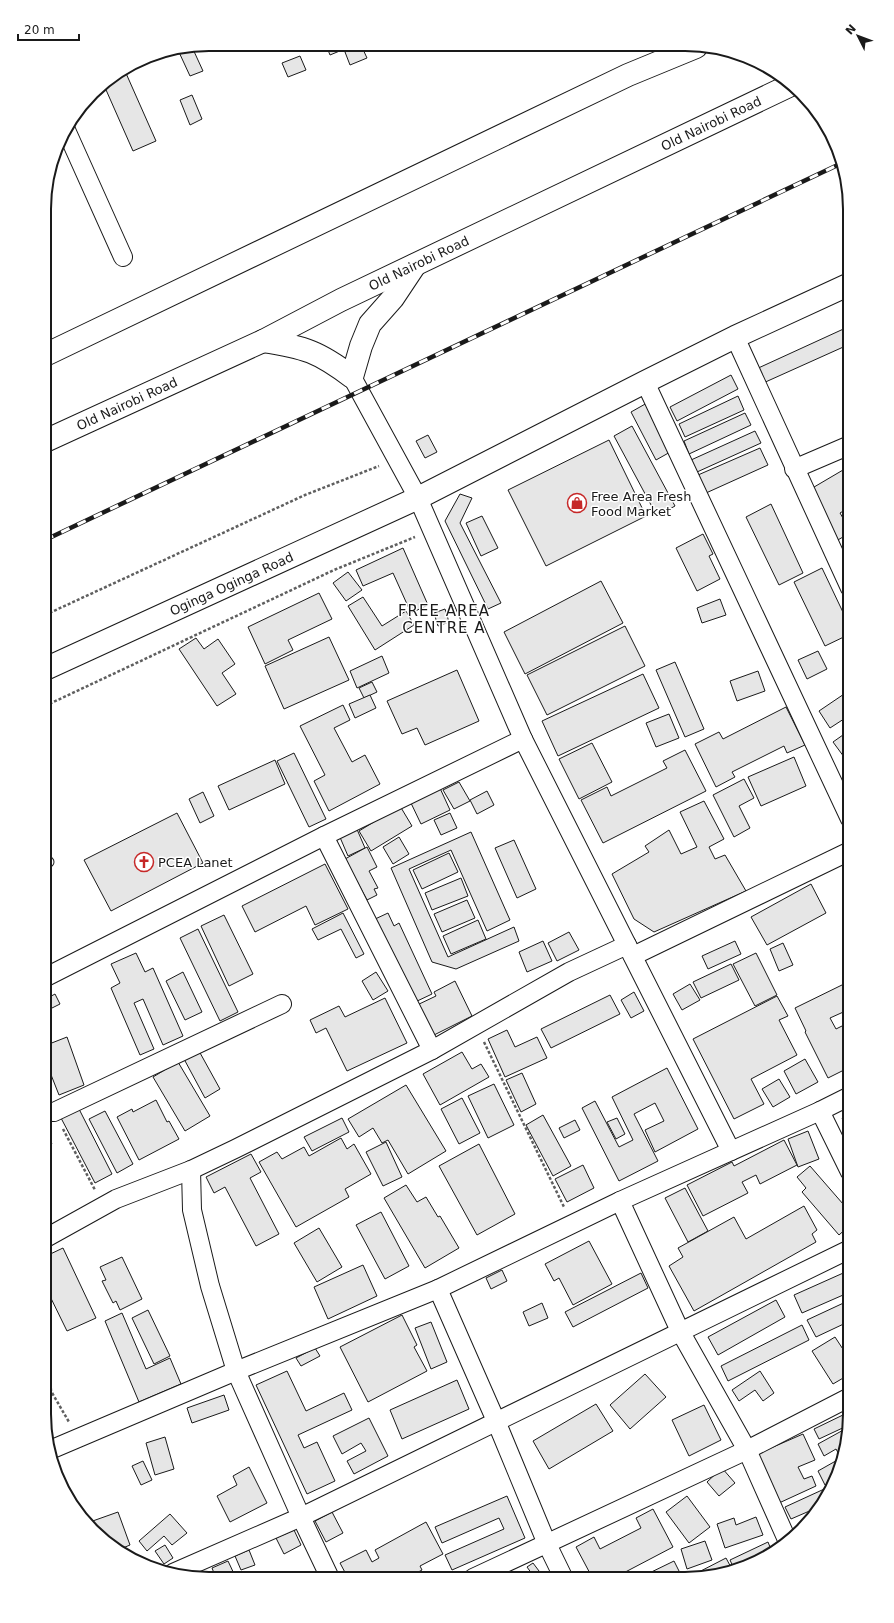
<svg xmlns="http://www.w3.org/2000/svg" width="894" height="1623" font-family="'DejaVu Sans',sans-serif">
<rect width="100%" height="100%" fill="#fff"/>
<g fill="#e6e6e6" stroke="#1a1a1a">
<path d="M237 44H253L240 50Z"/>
<path d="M326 45H354L330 55Z"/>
<path d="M361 45 367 58 350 65 345 52Z"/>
<path d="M192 47 203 71 190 76 178 50Z"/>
<path d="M300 56 306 70 288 77 282 63Z"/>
<path d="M125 71 156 141 133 151 103 83Z"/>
<path d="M192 95 202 119 190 125 180 100Z"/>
<path d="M850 326V344L761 384 754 370Z"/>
<path d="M731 375 738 389 677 421 670 407Z"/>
<path d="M738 396 744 410 685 437 679 424Z"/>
<path d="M647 403 672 451 656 460 631 412Z"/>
<path d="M745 413 751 425 689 454 684 441Z"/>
<path d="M632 426 675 506 657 516 614 436Z"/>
<path d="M755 431 761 443 697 472 691 460Z"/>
<path d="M428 435 437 452 425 458 416 441Z"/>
<path d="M609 440 646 516 546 566 508 490Z"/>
<path d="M760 448 768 465 706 493 698 475Z"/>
<path d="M843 470 850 481V507L840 513 850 530V533L836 541 809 490Z"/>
<path d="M460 494 472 498 460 523 501 603 488 609 445 521Z"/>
<path d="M771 504 803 573 779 585 746 517Z"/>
<path d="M482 516 498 548 481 556 466 523Z"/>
<path d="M703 534 713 554 709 556 720 579 697 591 676 548Z"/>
<path d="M403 548 428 605 411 613 393 573 363 586 356 570Z"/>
<path d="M822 568 850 627V634L825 646 794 582Z"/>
<path d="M348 572 362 590 346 601 333 583Z"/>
<path d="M601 581 623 623 525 674 504 632Z"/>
<path d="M319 593 332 619 288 640 293 650 265 664 248 627Z"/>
<path d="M363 597 382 626 406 611 414 625 375 650 348 606Z"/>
<path d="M720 599 726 615 702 623 697 608Z"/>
<path d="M445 609 449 622 438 626 434 613Z"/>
<path d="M625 626 645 666 547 715 527 675Z"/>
<path d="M329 637 349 680 284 709 265 666Z"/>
<path d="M196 638 204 649 218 639 235 664 222 673 236 694 217 706 179 649Z"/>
<path d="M818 651 827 669 807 679 798 660Z"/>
<path d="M382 656 389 673 357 688 350 671Z"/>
<path d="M675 662 704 729 685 737 656 670Z"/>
<path d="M457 670 479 721 425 745 417 728 402 734 387 701Z"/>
<path d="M758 671 765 691 737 701 730 681Z"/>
<path d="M643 674 659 708 558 756 542 721Z"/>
<path d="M372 682 377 692 364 698 359 688Z"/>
<path d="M850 690V715L830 728 819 711Z"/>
<path d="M370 695 376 708 355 718 349 704Z"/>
<path d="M343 705 350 720 334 728 352 762 365 755 380 784 329 811 314 781 325 775 300 726Z"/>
<path d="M786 707 805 745 787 753 784 746 732 772 735 777 716 787 695 744 719 732 723 739Z"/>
<path d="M669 714 679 738 656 747 646 723Z"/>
<path d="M850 730V758L847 761 833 742Z"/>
<path d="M592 743 612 782 579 799 559 759Z"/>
<path d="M685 750 706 791 603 843 581 800 607 787 611 796 667 768 663 761Z"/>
<path d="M294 753 326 819 309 827 277 761Z"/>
<path d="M794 757 806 786 761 806 748 777Z"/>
<path d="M275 760 285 784 229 810 218 786Z"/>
<path d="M744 779 754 798 739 806 750 828 734 837 713 795Z"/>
<path d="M459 782 470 801 454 809 443 790Z"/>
<path d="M439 786 450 810 421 824 410 801Z"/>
<path d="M487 791 494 805 477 814 470 800Z"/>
<path d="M203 792 214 816 200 823 189 799Z"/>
<path d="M704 801 724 839 709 847 715 859 725 855 746 891 654 932 634 919 612 874 649 852 645 846 669 830 681 854 697 847 680 812Z"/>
<path d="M400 806 412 826 371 851 359 831Z"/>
<path d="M177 813 203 863 111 911 84 860Z"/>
<path d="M450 813 457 828 441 835 434 820Z"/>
<path d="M356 827 365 848 348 856 339 835Z"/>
<path d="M471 832 510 920 487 931 451 850 409 869 448 957 514 927 519 941 456 969 432 962 391 868Z"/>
<path d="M399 837 409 854 393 864 383 847Z"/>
<path d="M514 840 536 889 517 898 495 848Z"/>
<path d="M367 847 377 867 369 871 378 888 374 889 377 895 367 900 345 859Z"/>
<path d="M449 853 458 872 422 889 413 870Z"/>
<path d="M325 864 348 909 315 925 306 906 255 932 242 906Z"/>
<path d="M461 878 468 896 432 910 425 893Z"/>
<path d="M811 884 826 913 767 945 751 917Z"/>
<path d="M467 900 475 918 442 932 434 914Z"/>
<path d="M343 913 364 954 356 958 341 929 318 940 312 929Z"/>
<path d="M388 913 394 926 399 923 432 994 413 1003 373 920Z"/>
<path d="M224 915 253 974 229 986 201 926Z"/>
<path d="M478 920 486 939 451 954 443 936Z"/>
<path d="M198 929 238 1012 220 1021 180 938Z"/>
<path d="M569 932 579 950 557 961 548 943Z"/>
<path d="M543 941 552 961 527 972 519 952Z"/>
<path d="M735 941 741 954 708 969 702 956Z"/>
<path d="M783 943 793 965 779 971 770 949Z"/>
<path d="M136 953 145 972 153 968 183 1036 163 1045 143 999 134 1003 154 1049 140 1055 111 988 120 983 111 964Z"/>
<path d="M756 953 777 995 755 1006 733 964Z"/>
<path d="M731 964 739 980 701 998 693 982Z"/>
<path d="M183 972 202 1012 185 1020 166 981Z"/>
<path d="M376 972 388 991 373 1000 362 981Z"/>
<path d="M455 981 472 1016 430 1037 415 1006 436 996 434 992Z"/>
<path d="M846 983 850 992V1009L830 1018 836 1029 850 1022V1067L828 1078 805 1032 806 1031 795 1008Z"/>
<path d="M690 984 700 1000 682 1010 673 994Z"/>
<path d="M634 992 644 1011 631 1018 621 1000Z"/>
<path d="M55 994 60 1004 44 1012V1000Z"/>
<path d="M610 995 620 1014 551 1048 541 1029Z"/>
<path d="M777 996 788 1016 779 1020 797 1055 751 1079 764 1104 734 1119 693 1039Z"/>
<path d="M385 998 407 1043 347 1071 326 1028 316 1033 310 1020 339 1006 345 1017Z"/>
<path d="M507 1030 515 1047 537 1037 547 1058 505 1077 488 1039Z"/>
<path d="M67 1037 84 1085 59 1095 44 1057V1046Z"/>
<path d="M199 1051 220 1089 205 1098 184 1059Z"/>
<path d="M462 1052 472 1069 481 1064 489 1077 440 1105 423 1074Z"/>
<path d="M805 1059 818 1082 796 1094 784 1071Z"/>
<path d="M178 1062 210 1116 185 1131 153 1077Z"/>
<path d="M667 1068 698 1129 655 1152 645 1130 664 1121 655 1103 634 1114 658 1161 619 1181 582 1108 595 1101 619 1147 633 1140 612 1097Z"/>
<path d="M522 1073 536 1104 521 1112 506 1080Z"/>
<path d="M779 1079 790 1097 773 1107 762 1089Z"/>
<path d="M494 1084 514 1125 488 1138 468 1096Z"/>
<path d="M406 1085 446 1151 408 1174 388 1140 382 1143 373 1128 359 1137 348 1119Z"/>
<path d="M462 1098 480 1133 459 1144 441 1109Z"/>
<path d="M156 1100 167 1122 169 1121 179 1139 139 1160 117 1117 132 1109 133 1112Z"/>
<path d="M79 1109 112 1174 95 1183 61 1118Z"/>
<path d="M105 1111 133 1164 117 1173 89 1119Z"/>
<path d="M850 1114V1133L842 1118Z"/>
<path d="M543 1115 571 1166 553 1176 526 1125Z"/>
<path d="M342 1118 349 1132 312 1151 304 1137Z"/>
<path d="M617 1118 625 1134 616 1139 607 1122Z"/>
<path d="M575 1120 580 1130 564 1138 559 1128Z"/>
<path d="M44 1130 52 1144 44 1148Z"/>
<path d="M808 1131 819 1159 798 1167 788 1139Z"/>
<path d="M341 1138 347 1149 354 1144 371 1174 345 1189 349 1197 296 1227 259 1162 277 1152 282 1159 304 1147 309 1156Z"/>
<path d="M784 1140 797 1165 760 1184 756 1175 742 1182 748 1193 703 1216 687 1185 732 1162 734 1166Z"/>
<path d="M386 1142 402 1177 383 1186 366 1152Z"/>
<path d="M479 1144 515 1214 477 1235 439 1166Z"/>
<path d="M251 1154 261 1172 250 1178 279 1234 256 1246 225 1187 214 1193 206 1177Z"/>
<path d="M583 1165 594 1188 567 1202 555 1179Z"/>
<path d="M810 1166 850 1212V1225L839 1235 802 1192 806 1188 797 1177Z"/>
<path d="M406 1185 417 1202 426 1197 438 1217 440 1216 459 1248 425 1268 384 1198Z"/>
<path d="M685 1188 708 1231 688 1242 665 1198Z"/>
<path d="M804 1206 817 1230 812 1234 816 1242 694 1311 669 1266 683 1257 678 1248 734 1217 746 1239Z"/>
<path d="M381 1212 409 1266 385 1279 356 1225Z"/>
<path d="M319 1228 342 1267 317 1282 294 1243Z"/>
<path d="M589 1241 612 1284 573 1305 559 1278 554 1281 545 1264Z"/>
<path d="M63 1248 96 1318 67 1331 44 1284V1257Z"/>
<path d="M122 1257 142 1299 120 1310 116 1301 113 1303 102 1281 106 1280 100 1267Z"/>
<path d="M363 1265 377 1296 328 1319 314 1287Z"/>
<path d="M502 1270 507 1281 491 1289 486 1278Z"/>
<path d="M850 1270V1292L802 1313 794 1295Z"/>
<path d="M641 1273 648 1288 573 1327 565 1312Z"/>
<path d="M776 1300 785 1317 718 1355 708 1337Z"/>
<path d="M850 1300V1321L816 1337 807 1320Z"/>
<path d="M542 1303 548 1318 529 1326 523 1312Z"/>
<path d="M148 1310 170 1356 154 1364 132 1318Z"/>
<path d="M122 1313 146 1369 170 1358 181 1384 139 1402 105 1321Z"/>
<path d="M402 1315 417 1345 414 1347 427 1371 368 1402 340 1347Z"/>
<path d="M431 1322 447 1362 431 1369 415 1328Z"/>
<path d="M802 1325 809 1340 728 1381 721 1366Z"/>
<path d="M835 1337 850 1360V1374L833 1384 812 1351Z"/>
<path d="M315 1348 320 1356 301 1366 296 1358Z"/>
<path d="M287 1371 306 1411 344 1393 352 1410 298 1435 304 1448 317 1442 335 1481 307 1494 256 1385Z"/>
<path d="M760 1371 774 1393 763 1401 755 1390 739 1401 732 1390Z"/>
<path d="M645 1374 666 1397 630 1429 610 1405Z"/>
<path d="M457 1380 469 1409 402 1439 390 1410Z"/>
<path d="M224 1395 229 1410 192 1423 187 1408Z"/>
<path d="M596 1404 613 1431 549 1469 533 1441Z"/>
<path d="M704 1405 721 1440 689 1456 672 1420Z"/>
<path d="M845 1414 849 1425 819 1439 814 1429Z"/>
<path d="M369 1418 388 1456 354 1474 347 1461 366 1451 361 1443 342 1454 333 1436Z"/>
<path d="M847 1428 848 1430 837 1477 836 1479 825 1485 818 1471 841 1458 836 1449 824 1456 818 1444Z"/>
<path d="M803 1434 815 1460 798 1467 804 1479 812 1476 816 1486 779 1503 757 1454Z"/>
<path d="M165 1437 174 1469 155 1475 146 1443Z"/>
<path d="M143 1461 152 1480 141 1485 132 1466Z"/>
<path d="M249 1467 267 1503 230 1522 217 1496 237 1485 233 1476Z"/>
<path d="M722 1468 735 1483 719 1496 707 1482Z"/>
<path d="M833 1485 821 1506 791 1519 785 1507Z"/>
<path d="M507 1496 525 1538 452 1570 445 1555 504 1529 499 1518 442 1543 435 1527Z"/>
<path d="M687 1496 710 1527 689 1543 666 1512Z"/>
<path d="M653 1509 673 1547 612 1579H593L576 1547 594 1537 600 1549 641 1528 636 1518Z"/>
<path d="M118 1512 130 1545 118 1550 101 1538 87 1523Z"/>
<path d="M332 1512 343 1533 326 1542 315 1521Z"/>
<path d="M170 1514 187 1533 172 1545 164 1536 147 1551 139 1541Z"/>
<path d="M756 1517 763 1535 725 1548 717 1524 734 1518 736 1525Z"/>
<path d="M426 1522 443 1554 420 1566 422 1570 407 1578H348L340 1563 366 1550 372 1562 379 1558 375 1550Z"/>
<path d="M804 1526 794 1536 792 1531Z"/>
<path d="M294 1530 301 1545 284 1554 276 1538Z"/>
<path d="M705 1541 712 1560 687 1569 681 1549Z"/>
<path d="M768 1542 772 1552 735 1571 730 1560Z"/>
<path d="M165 1545 173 1558 164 1564 155 1551Z"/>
<path d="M249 1550 255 1565 241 1570 235 1556Z"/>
<path d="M726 1558 733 1571 694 1577 693 1575Z"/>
<path d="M228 1561 236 1578H216L212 1568Z"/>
<path d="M674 1561 683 1579H637Z"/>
<path d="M533 1563 545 1579H527L532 1574 527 1567Z"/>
</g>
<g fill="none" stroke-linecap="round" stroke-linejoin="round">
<defs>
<path id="lane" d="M45 858 49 862"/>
<g id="street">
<path d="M66 130 123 257"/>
<path d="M735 337 850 588"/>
<path d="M352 377 418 498 523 739 731 1151"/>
<path d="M645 382 850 819"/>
<path d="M794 469 850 445"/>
<path d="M324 836 432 1050"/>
<path d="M633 956 850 851"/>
<path d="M44 978 324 836 523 739"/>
<path d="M820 1111 850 1172"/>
<path d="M54 1112 282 1004"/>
<path d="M191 1170 192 1210 210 1286 236 1371 301 1517 330 1578"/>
<path d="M620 1201 680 1331 747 1450 788 1542"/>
<path d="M44 1239 116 1199 191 1170 235 1149 432 1050 569 972 627 945"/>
<path d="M438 1289 496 1421 547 1544 564 1579"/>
<path d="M50 1450 236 1371 438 1289 620 1201 820 1111 850 1096"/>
<path d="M173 1573 301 1517 850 1249"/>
<path d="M473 1578 747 1450 850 1397"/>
</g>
<g id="secondary">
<path id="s1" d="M45 669 418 498 645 382 735 337 850 284"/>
</g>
<g id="highway">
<path d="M263 341C305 347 319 352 352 377L361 346 370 324 393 298 415 265"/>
<path d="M45 355 628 75 696 47"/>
<path id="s2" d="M45 441 263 341 341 300 793 84"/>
</g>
</defs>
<use href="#lane" stroke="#1a1a1a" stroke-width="11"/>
<use href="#street" stroke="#1a1a1a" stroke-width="20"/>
<use href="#secondary" stroke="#1a1a1a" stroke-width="24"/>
<use href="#highway" stroke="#1a1a1a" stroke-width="24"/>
<g stroke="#5f5f5f" stroke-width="2.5" stroke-dasharray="3 2" stroke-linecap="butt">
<path d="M45 615 305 495 379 466"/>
<path d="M45 706 334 570 415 537"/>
<path d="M484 1042 564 1207"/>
<path d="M63 1129 95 1190"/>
<path d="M44 1314 47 1321 51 1391 69 1422"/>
</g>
<use href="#lane" stroke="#fff" stroke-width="9"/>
<use href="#street" stroke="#fff" stroke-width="18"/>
<use href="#secondary" stroke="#fff" stroke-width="22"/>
<use href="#highway" stroke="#fff" stroke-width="22"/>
<defs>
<path id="rail" d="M45 540 842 163"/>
</defs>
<use href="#rail" stroke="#1a1a1a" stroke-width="4.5"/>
<use href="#rail" stroke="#fff" stroke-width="3" stroke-dasharray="9" stroke-linecap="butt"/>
</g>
<defs>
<symbol id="shop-ring" viewBox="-11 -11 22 22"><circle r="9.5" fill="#fff" stroke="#c62828" stroke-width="1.5"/><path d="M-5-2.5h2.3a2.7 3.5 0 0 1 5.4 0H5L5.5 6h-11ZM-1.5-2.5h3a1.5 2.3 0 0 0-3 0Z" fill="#c62828"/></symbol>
<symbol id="church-ring" viewBox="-11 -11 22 22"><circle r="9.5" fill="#fff" stroke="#c62828" stroke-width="1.5"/><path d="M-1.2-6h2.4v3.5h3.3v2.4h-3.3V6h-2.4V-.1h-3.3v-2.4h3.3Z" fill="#c62828"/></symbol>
</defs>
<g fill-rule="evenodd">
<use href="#shop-ring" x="566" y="492" width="22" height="22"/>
<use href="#church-ring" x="133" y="851" width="22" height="22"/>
</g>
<g text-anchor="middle" stroke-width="3" stroke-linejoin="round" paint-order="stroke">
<g font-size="13" fill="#1a1a1a" stroke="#fff">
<text dy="5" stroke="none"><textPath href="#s2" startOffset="738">Old Nairobi Road</textPath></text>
<text dy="5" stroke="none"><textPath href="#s2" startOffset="414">Old Nairobi Road</textPath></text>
<text dy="5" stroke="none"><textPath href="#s2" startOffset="90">Old Nairobi Road</textPath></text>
<text dy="5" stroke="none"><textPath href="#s1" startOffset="205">Oginga Oginga Road</textPath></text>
</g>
<g font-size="13" fill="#1a1a1a" stroke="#fff" text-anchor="start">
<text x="591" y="501">Free Area Fresh<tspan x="591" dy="15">Food Market</tspan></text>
<text x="158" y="867">PCEA Lanet</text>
</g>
<g font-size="15" letter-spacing="1" fill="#1a1a1a" stroke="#fff">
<text x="444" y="616">FREE AREA<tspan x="444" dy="17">CENTRE A</tspan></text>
</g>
</g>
<path d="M0 0H894V1623H0ZM209 51H685A158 158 0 0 1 843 209V1414A158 158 0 0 1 685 1572H209A158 158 0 0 1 51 1414V209A158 158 0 0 1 209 51Z" fill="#fff" fill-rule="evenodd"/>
<path fill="none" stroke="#1a1a1a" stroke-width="2" d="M209 51H685A158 158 0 0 1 843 209V1414A158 158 0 0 1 685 1572H209A158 158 0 0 1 51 1414V209A158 158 0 0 1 209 51Z"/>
<g transform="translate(858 36) rotate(312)" stroke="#ffffff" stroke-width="3" paint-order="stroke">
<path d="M0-3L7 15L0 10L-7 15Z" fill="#1a1a1a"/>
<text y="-6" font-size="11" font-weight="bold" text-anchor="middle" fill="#1a1a1a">N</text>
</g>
<path d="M18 34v6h61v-6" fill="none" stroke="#1a1a1a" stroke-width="2"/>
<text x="24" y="34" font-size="12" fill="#1a1a1a" stroke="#ffffff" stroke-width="3" paint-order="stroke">20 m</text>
</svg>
